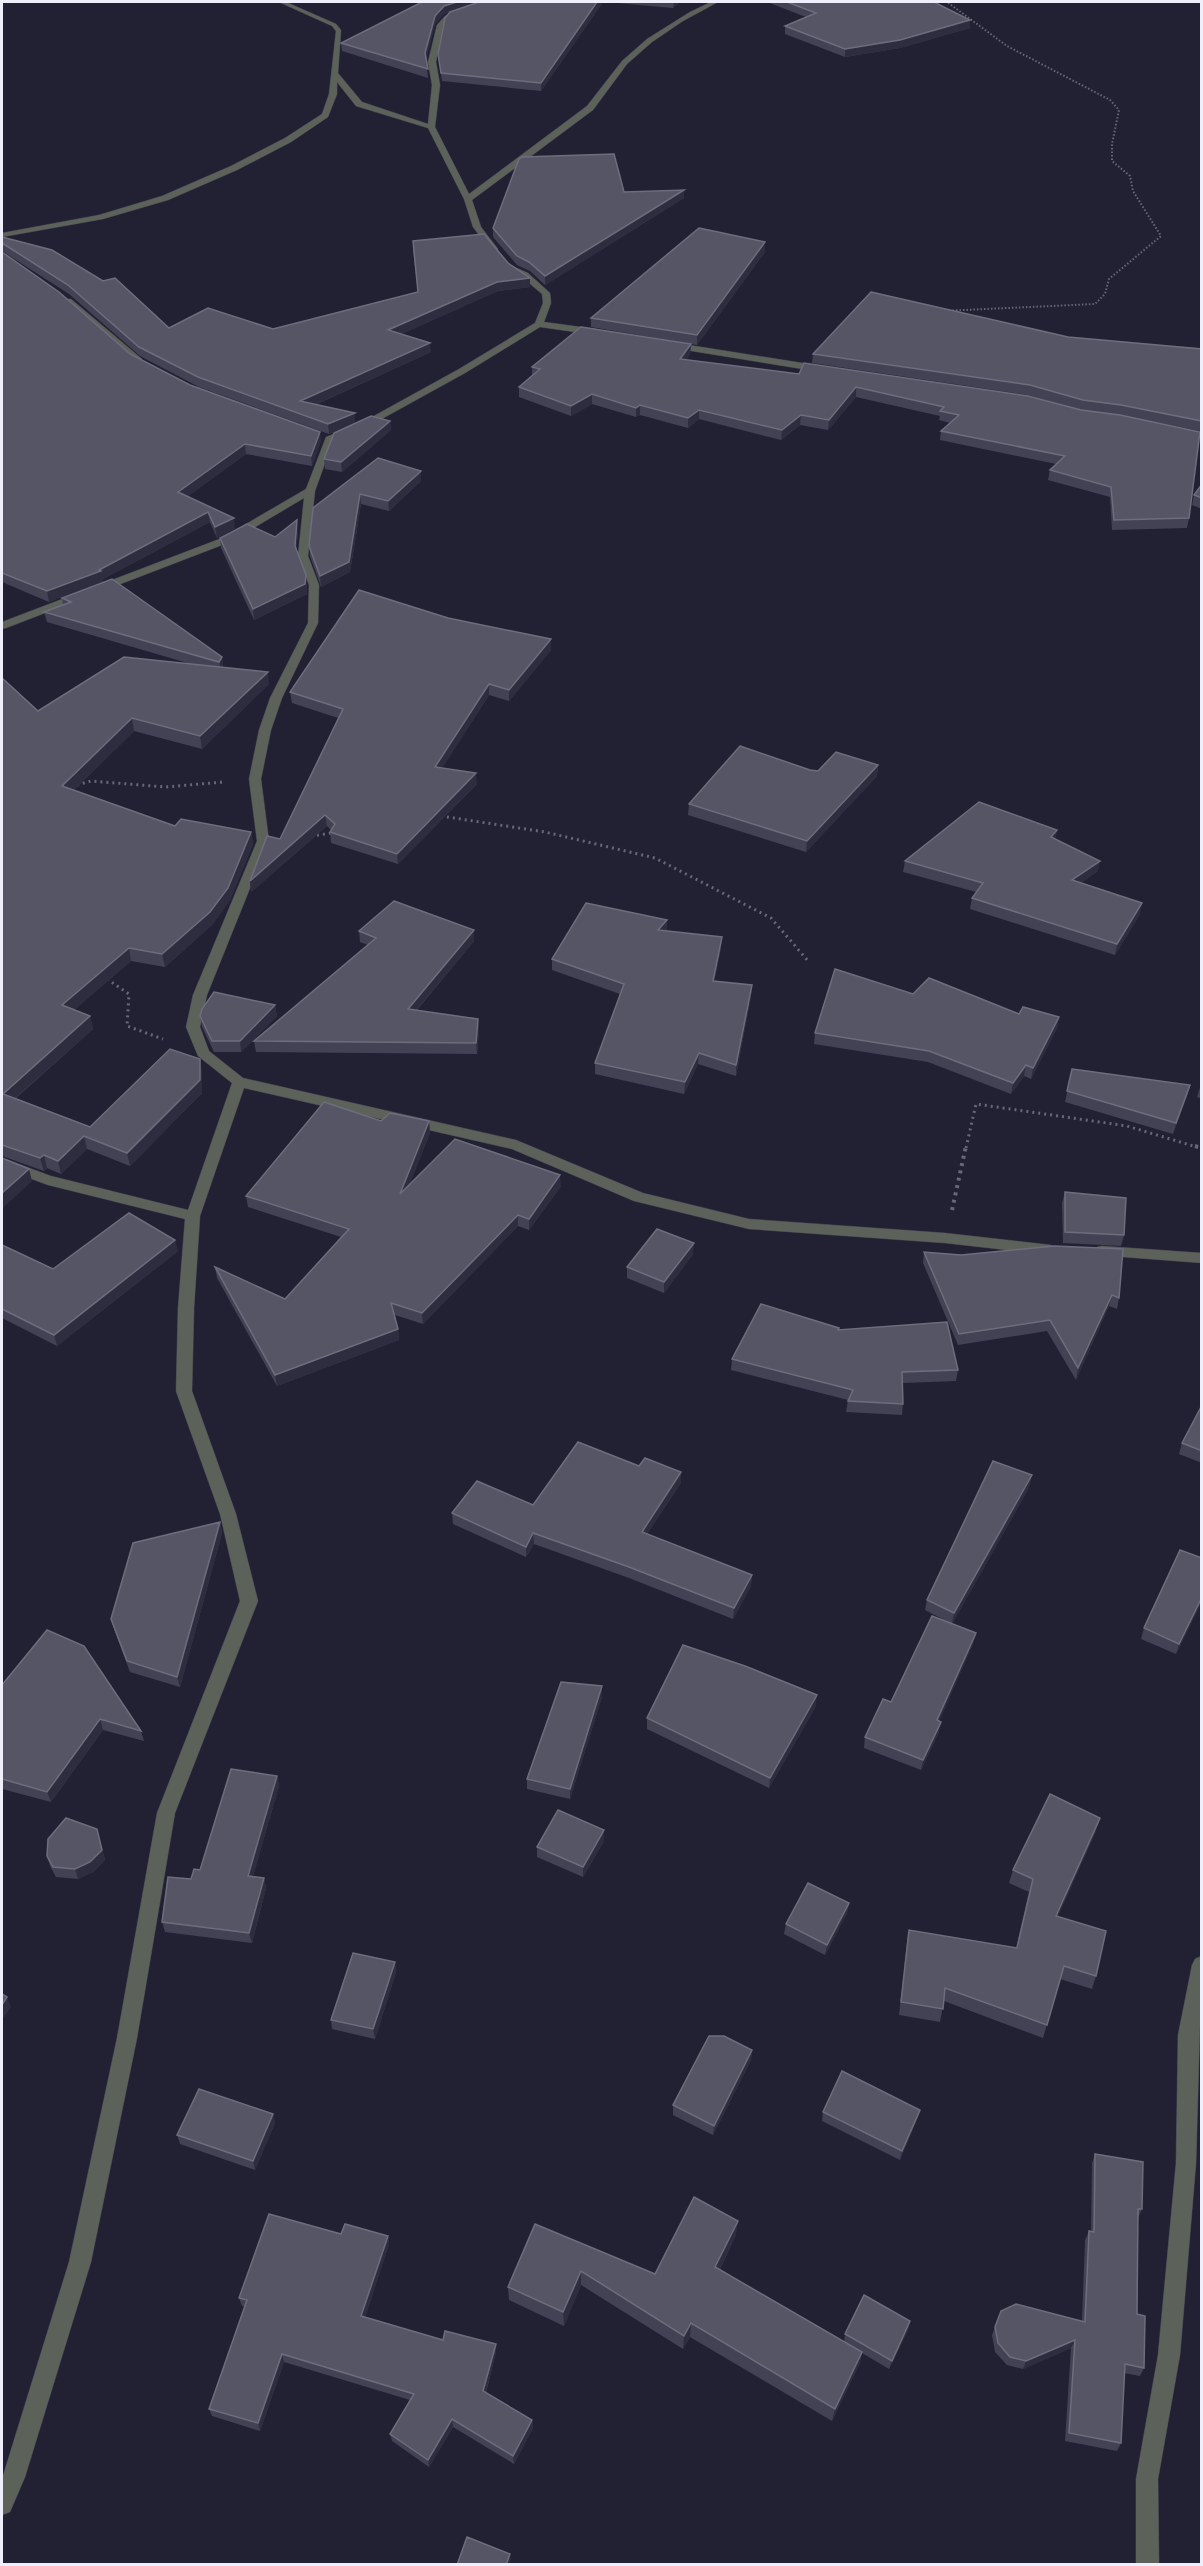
<svg xmlns="http://www.w3.org/2000/svg" width="1203" height="2566" font-family="'IBM Plex Sans',sans-serif">
<rect width="100%" height="100%" fill="#222133"/>
<g fill="none" stroke-linecap="round" stroke-linejoin="round">
<defs>
<g id="street">
<path d="M279 2H286L336 24 341 30 338 73 362 102 428 124 432 85 428 62 437 25 445 16 485 2H493L449 18 443 25 436 62 440 85 435 127 469 194 587 106 622 61 647 39 690 12 711 2H718L683 21 652 42 627 64 593 110 472 200 481 227 498 249 497 251H491L473 227 464 199 428 128 356 106 337 82V94L328 117 291 142 237 170 168 200 103 219 2 237V233L99 215 162 196 231 166 285 138 322 114 329 94 336 31 332 26Z"/>
<path d="M512 266 528 273 550 293 551 303 544 322 596 329 600 332 596 335 540 327 465 373 369 426 333 441 315 491 308 556 319 585 318 623 282 698 271 730 261 779 269 841 207 995 200 1027 209 1051 243 1078 516 1140 643 1193 749 1219 945 1233 1051 1245 1058 1250 1051 1255 945 1243 749 1229 634 1201 512 1149 244 1088 200 1216 194 1308 192 1391 236 1514 258 1601 175 1813 137 2038 91 2262 25 2477 10 2512 2 2515V2479L69 2262 117 2038 157 1813 240 1601 220 1514 176 1391 178 1308 185 1219 48 1185 2 1168V1158L51 1176 188 1210 232 1083 198 1056 186 1027 193 995 257 841 249 779 259 730 270 698 308 623 309 585 298 556 304 498 230 542 6 628 2 629V622L222 538 306 489 326 437 363 422 459 369 535 323 543 303 542 294 522 277 509 271 508 269Z"/>
<path d="M65 299H71L142 359V363H136L65 303Z"/>
<path d="M670 342 821 366 826 369 821 372 667 347V343Z"/>
<path d="M1102 1246 1202 1253V1263L1097 1255 1095 1251 1097 1247Z"/>
<path d="M1202 1956 1196 2163 1180 2355 1158 2479 1159 2564H1136V2479L1158 2355 1176 2163 1178 2035 1192 1965 1195 1959Z"/>
</g>
</defs>
<use href="#street" stroke="#3f3e4f" stroke-width="1"/>
<path stroke="#676777" stroke-width="2" stroke-dasharray="1.5 2" stroke-linecap="butt" d="M942 311 1095 304 1105 294 1109 279 1161 236 1133 191 1130 176 1112 161V144L1119 110 1110 100 1007 46 947 2"/>
<g stroke="#676777" stroke-width="3" stroke-dasharray="2 4" stroke-linecap="butt">
<path d="M77 785 91 781 165 787 224 782"/>
<path d="M441 816 545 832 655 858 771 918 809 962"/>
<path d="M311 836 333 833"/>
<path d="M107 979 129 994 127 1026 163 1039"/>
<path d="M966 1148 976 1104 1127 1126 1200 1148"/>
</g>
<g stroke="#676777" stroke-width="4" stroke-dasharray="3 4.5" stroke-linecap="butt">
<path d="M1195 1146 1202 1148"/>
<path d="M952 1210 966 1146"/>
</g>
<use href="#street" fill="#5c625a" fill-rule="evenodd"/>
</g>
<g fill="#434255">
<path d="M422 2H603L541 91 442 81 438 54 458 9 444 14 435 24 426 59 428 78 342 51 341 43Z"/>
<path d="M606 2H680L673 8Z"/>
<path d="M767 2H934L970 20V28L900 48 845 57 785 34V26L806 17Z"/>
<path d="M624 192 684 198 545 285 530 271 517 265 493 237V228Z"/>
<path d="M2 237 169 328 273 329 418 292 413 250 508 263 530 287 498 291 401 334 431 352 315 405 355 423 329 434 199 387 140 356 69 294 2 251V252Z"/>
<path d="M2 252 130 354 190 385 321 441 312 466 246 454 188 496 235 528 217 538 210 522 103 579V581L49 602 2 582Z"/>
<path d="M765 252 697 345 591 327V318Z"/>
<path d="M1068 337 1202 349V423L1200 431 1119 415 1081 410 1028 395 812 363 813 354Z"/>
<path d="M691 344 690 354 686 360 799 374 1028 396 1189 518 1187 528 1112 530 1110 497 1048 480 1050 470 1056 464 940 440 941 431 950 423 939 420 940 416 856 397 828 430 800 425 781 440 699 419 688 428 640 415 636 417 592 404 571 416 519 397V387L532 376V367Z"/>
<path d="M390 421 391 430 342 472 325 469 324 459Z"/>
<path d="M378 458 421 481 389 511 361 504 350 572 321 587 310 556 309 546Z"/>
<path d="M1202 484V509L1192 505 1194 495Z"/>
<path d="M298 530 296 550 306 575 307 594 254 620 221 548 220 538 275 537Z"/>
<path d="M62 598 222 657 223 667 269 684 202 749 134 731 74 790 175 826 251 832 253 844 230 900 212 925 165 967 131 961 74 1010 90 1016 93 1029 16 1098 90 1127 202 1072V1093L130 1166 87 1149 61 1174 47 1168 44 1171 2 1156V678L38 711 191 664 47 622 44 612 63 605Z"/>
<path d="M551 650 509 701 489 695 442 768 477 784 398 864 331 843 330 832 331 830 327 826 251 892 250 881 280 839 338 718 292 703 290 692Z"/>
<path d="M878 765 877 776 806 852 688 815 689 804 810 770 818 771Z"/>
<path d="M1057 830 1055 839 1098 871 1081 883 1140 914 1115 955 970 909 972 898 976 892 903 872 905 861Z"/>
<path d="M667 920V931L721 948 714 982 752 985 751 996 736 1076 698 1064 684 1094 595 1074V1063L620 994 552 970V959Z"/>
<path d="M474 930V941L417 1010 478 1019 479 1030 477 1054 256 1052 254 1041 368 945 360 942 359 931Z"/>
<path d="M913 994 1019 1014 1059 1017 1057 1028 1031 1079 1024 1076 1011 1094 928 1062 814 1044 815 1033Z"/>
<path d="M275 1005 277 1016 241 1052H214L202 1027 200 1016Z"/>
<path d="M1072 1069 1190 1085 1187 1096 1173 1134 1065 1102Z"/>
<path d="M1202 1081V1099L1197 1097Z"/>
<path d="M381 1121H429L430 1133 409 1185 561 1186 529 1230 518 1226 423 1324 395 1315 398 1329 399 1340 277 1386 217 1278 215 1267 285 1299 341 1237 248 1207 246 1196Z"/>
<path d="M1065 1192 1124 1235 1121 1246 1063 1243 1062 1203Z"/>
<path d="M2 1245 53 1269 178 1251 57 1346 2 1318Z"/>
<path d="M1123 1249 1119 1298 1117 1309 1109 1306 1076 1380 1047 1331 958 1345 923 1263 924 1252 961 1255Z"/>
<path d="M693 1254 664 1293 627 1278V1267Z"/>
<path d="M839 1330 958 1370 956 1381 903 1383V1404L902 1415 846 1412 848 1400 731 1370 732 1359Z"/>
<path d="M1202 1405V1463L1179 1454 1182 1443Z"/>
<path d="M681 1483 647 1534 752 1575 751 1586 733 1619 629 1578 534 1544 526 1557 453 1524 452 1513 533 1505Z"/>
<path d="M1030 1486 952 1624 976 1633 973 1644 939 1721V1732L921 1770 864 1748 865 1737 950 1623 925 1610 927 1600Z"/>
<path d="M220 1522 222 1533 180 1687 130 1672 114 1629 111 1619Z"/>
<path d="M1202 1558V1601L1176 1654 1141 1639 1144 1628Z"/>
<path d="M2 1685 141 1731 144 1741 103 1730 51 1802 2 1789Z"/>
<path d="M602 1697 570 1799 527 1789V1779Z"/>
<path d="M816 1706 769 1788 647 1729V1718Z"/>
<path d="M277 1776 279 1786 253 1876 264 1878 266 1888 252 1943 165 1932 162 1922 191 1879 200 1870Z"/>
<path d="M97 1829 105 1860 93 1872 78 1879 56 1877 50 1866 47 1856Z"/>
<path d="M1096 1831 1058 1916 1096 1976 1092 1989 1060 1979 1043 2038 944 2001 940 2022 899 2015 907 1943 909 1930 1016 1948 1029 1892 1009 1883 1013 1870Z"/>
<path d="M604 1841 583 1877 537 1857V1847Z"/>
<path d="M849 1903 847 1913 825 1955 784 1934 786 1924Z"/>
<path d="M395 1962 396 1972 375 2039 332 2029 331 2020Z"/>
<path d="M752 2050 751 2060 713 2135 673 2115V2105Z"/>
<path d="M920 2110 917 2119 900 2160 822 2121 823 2112Z"/>
<path d="M273 2114 275 2123 255 2170 180 2144 177 2135Z"/>
<path d="M1095 2154 1142 2209 1138 2218 1137 2314 1144 2368 1140 2376 1124 2373 1121 2443 1117 2451 1065 2441 1071 2348 1023 2369 1007 2365 995 2352 992 2335 995 2327 1082 2321 1085 2240 1089 2231H1091L1092 2163Z"/>
<path d="M535 2224 655 2274 736 2235 720 2269 844 2342 845 2334 910 2321 908 2330 889 2369 862 2353 859 2365 832 2421 690 2337 683 2349 581 2285 564 2326 509 2300 508 2287Z"/>
<path d="M341 2234 388 2236 389 2244 365 2317 443 2340 496 2344V2352L486 2393 532 2420 533 2428 514 2464 453 2427 429 2467 392 2441 390 2434 410 2400 284 2362 260 2431 212 2416 209 2409 245 2307 242 2306 239 2298Z"/>
</g>
<g fill="#2e2d40">
<path d="M457 2H480L444 14 435 24 426 61 425 53 435 16 444 6Z"/>
<path d="M597 2H603L541 91V83Z"/>
<path d="M674 2H680L673 8Z"/>
<path d="M970 20V28L900 48 845 57V49Z"/>
<path d="M684 190V198L545 285V276Z"/>
<path d="M765 242V252L697 345V335Z"/>
<path d="M530 278V287L498 291 389 340 388 330 497 282Z"/>
<path d="M430 343 431 352 301 411 300 401Z"/>
<path d="M691 344 690 354 680 369V359Z"/>
<path d="M856 387V397L828 430 829 420Z"/>
<path d="M592 394V404L571 416V406Z"/>
<path d="M640 405V415L636 417V408Z"/>
<path d="M699 410V419L688 428V418Z"/>
<path d="M355 413V423L329 434 328 424Z"/>
<path d="M801 415 800 425 781 440 782 430Z"/>
<path d="M390 421 391 430 342 472 341 462Z"/>
<path d="M320 432 321 441 312 466 311 456Z"/>
<path d="M245 444 246 454 180 502 178 492Z"/>
<path d="M421 471V481L389 511 388 501Z"/>
<path d="M360 494 361 504 350 572 321 587 320 576Z"/>
<path d="M208 512 210 522 103 579V581L49 602 47 591 99 570Z"/>
<path d="M234 518 235 528 217 538 215 527Z"/>
<path d="M297 520 298 530 296 556 295 546Z"/>
<path d="M306 575 307 594 254 620 253 609Z"/>
<path d="M551 639V650L509 701V690Z"/>
<path d="M222 657 223 667 221 672 219 662Z"/>
<path d="M268 672 269 684 202 749 200 736Z"/>
<path d="M489 684V695L436 778 435 767Z"/>
<path d="M132 718 134 731 65 799 62 786Z"/>
<path d="M878 765 877 776 806 852 807 841Z"/>
<path d="M476 773 477 784 398 864 397 854Z"/>
<path d="M325 815 327 826 251 892 250 881Z"/>
<path d="M1057 830 1055 841 1051 837Z"/>
<path d="M251 832 253 844 230 900 212 925 165 967 162 954Z"/>
<path d="M1100 861 1098 871 1070 891 1072 880Z"/>
<path d="M1142 903 1140 914 1115 955 1117 944Z"/>
<path d="M667 920V931L658 930Z"/>
<path d="M474 930V941L408 1020V1009Z"/>
<path d="M722 937 721 948 712 992 713 981Z"/>
<path d="M129 948 131 961 65 1018 62 1005Z"/>
<path d="M752 985 751 996 736 1076V1065Z"/>
<path d="M275 1005 277 1016 241 1052 240 1041Z"/>
<path d="M90 1016 93 1029 6 1106 3 1094Z"/>
<path d="M1059 1017 1057 1028 1031 1079 1033 1068Z"/>
<path d="M478 1019 479 1030 477 1054 476 1043Z"/>
<path d="M699 1053 698 1064 684 1094 685 1082Z"/>
<path d="M200 1059 202 1072V1093L130 1166 127 1153Z"/>
<path d="M1026 1065 1024 1076 1011 1094 1013 1083Z"/>
<path d="M1190 1085 1187 1096 1173 1134 1176 1123Z"/>
<path d="M429 1121 430 1133 401 1205 400 1194Z"/>
<path d="M84 1136 87 1149 61 1174 58 1161Z"/>
<path d="M44 1155 47 1168 44 1171 40 1158Z"/>
<path d="M29 1169 32 1181 2 1209V1193Z"/>
<path d="M560 1175 561 1186 529 1230V1219Z"/>
<path d="M518 1215V1226L423 1324 422 1313Z"/>
<path d="M175 1240 178 1251 57 1346 54 1335Z"/>
<path d="M694 1243 693 1254 664 1293V1282Z"/>
<path d="M1112 1295 1109 1306 1076 1380 1078 1368Z"/>
<path d="M398 1329 399 1340 277 1386 275 1375Z"/>
<path d="M681 1472V1483L641 1543 642 1532Z"/>
<path d="M1032 1475 1030 1486 952 1624 954 1613Z"/>
<path d="M220 1522 222 1533 180 1687 177 1677Z"/>
<path d="M533 1533 534 1544 526 1557V1547Z"/>
<path d="M752 1575 751 1586 733 1619 734 1608Z"/>
<path d="M1202 1597V1601L1176 1654 1179 1644Z"/>
<path d="M976 1633 973 1644 935 1731 937 1720Z"/>
<path d="M602 1686V1697L570 1799V1789Z"/>
<path d="M817 1695 816 1706 769 1788 770 1778Z"/>
<path d="M100 1719 103 1730 51 1802 47 1792Z"/>
<path d="M941 1722 939 1732 921 1770 923 1760Z"/>
<path d="M277 1776 279 1786 250 1886 248 1876Z"/>
<path d="M1100 1818 1096 1831 1052 1929 1056 1916Z"/>
<path d="M97 1829 105 1860 93 1872 78 1879 75 1869Z"/>
<path d="M604 1830V1841L583 1877V1867Z"/>
<path d="M264 1878 266 1888 252 1943 249 1933Z"/>
<path d="M849 1903 847 1913 825 1955 827 1945Z"/>
<path d="M395 1962 396 1972 375 2039 373 2029Z"/>
<path d="M7 1997 11 2007 2 2020V2005Z"/>
<path d="M752 2050 751 2060 713 2135 714 2126Z"/>
<path d="M920 2110 917 2119 900 2160 902 2151Z"/>
<path d="M273 2114 275 2123 255 2170 253 2161Z"/>
<path d="M738 2221 736 2235 714 2281 715 2267Z"/>
<path d="M388 2236 389 2244 363 2325 361 2316Z"/>
<path d="M581 2271V2285L564 2326 563 2312Z"/>
<path d="M910 2321 908 2330 889 2369 892 2361Z"/>
<path d="M691 2323 690 2337 683 2349 684 2336Z"/>
<path d="M1075 2340 1071 2348 1023 2369 1026 2361Z"/>
<path d="M496 2344V2352L484 2399 483 2391Z"/>
<path d="M862 2352 859 2365 832 2421 835 2409Z"/>
<path d="M282 2354 284 2362 260 2431 258 2423Z"/>
<path d="M452 2419 453 2427 429 2467 428 2460Z"/>
<path d="M532 2420 533 2428 514 2464 513 2456Z"/>
<path d="M510 2554 511 2561 509 2565H506Z"/>
</g>
<g fill="#556" stroke="#6e6d7e" stroke-width="1.5">
<path d="M422 2H457L444 6 435 16 425 53 428 69 341 43Z"/>
<path d="M479 2H597L541 83 441 73 438 54 445 18 450 12Z"/>
<path d="M787 2H934L970 20 900 40 845 49 785 26 816 13Z"/>
<path d="M614 154 624 192 684 190 545 276 529 262 517 256 493 228 519 159 522 157Z"/>
<path d="M699 228 765 242 697 335 591 318Z"/>
<path d="M484 234 508 263 530 278 497 282 388 330 430 343 300 401 355 413 328 424 198 377 139 347 68 285 2 243V237L52 250 103 281 115 278 169 328 208 308 273 329 418 292 413 241Z"/>
<path d="M2 252 59 292 130 354 190 385 320 432 311 456 245 444 178 492 234 518 215 527 208 512 99 570 101 571 47 591 2 573Z"/>
<path d="M871 292 1068 337 1202 349V421L1121 405 1083 400 1030 385 813 354Z"/>
<path d="M581 327 691 344 680 359 799 374 804 363 1028 396 1081 410 1120 415 1200 432 1189 518 1114 520 1111 487 1050 470 1065 456 941 431 959 415 940 411 944 407 856 387 829 420 801 415 782 430 699 410 688 418 640 405 636 408 592 394 571 406 519 387 540 369 532 367Z"/>
<path d="M371 416 390 421 341 462 324 459 334 433Z"/>
<path d="M378 458 421 471 388 501 360 494 349 562 320 576 309 546 313 508Z"/>
<path d="M1202 484V498L1194 495Z"/>
<path d="M297 520 295 546 306 575 305 584 253 609 220 538 247 524 275 537Z"/>
<path d="M112 579 222 657 219 662 44 612 71 602 62 598Z"/>
<path d="M359 590 448 618 551 639 509 690 489 684 435 767 476 773 397 854 330 832 335 824 325 815 250 881 267 836 280 839 343 709 290 692Z"/>
<path d="M124 657 268 672 200 736 132 718 62 786 175 826 181 819 251 832 228 888 210 912 162 954 129 948 62 1005 90 1016 3 1094 90 1127 170 1049 200 1059V1080L127 1153 84 1136 58 1161 44 1155 40 1158 2 1145V678L38 711Z"/>
<path d="M740 746 810 770 818 771 836 752 878 765 807 841 689 804Z"/>
<path d="M979 802 1057 830 1051 837 1100 861 1072 880 1142 903 1117 944 972 898 983 883 905 861Z"/>
<path d="M394 901 474 930 408 1009 478 1019 476 1043 254 1041 376 938 359 931Z"/>
<path d="M586 903 667 920 658 930 722 937 713 981 752 985 736 1065 699 1053 685 1082 595 1063 624 984 552 959Z"/>
<path d="M835 969 913 994 929 978 1019 1014 1023 1007 1059 1017 1033 1068 1026 1065 1013 1083 929 1051 815 1033Z"/>
<path d="M214 992 275 1005 240 1041H212L200 1016 202 1009Z"/>
<path d="M1072 1069 1190 1085 1176 1123 1067 1091Z"/>
<path d="M324 1102 381 1121 390 1113 429 1121 400 1194 455 1139 560 1175 529 1219 518 1215 422 1313 391 1303 398 1329 275 1375 215 1267 285 1299 349 1229 246 1196Z"/>
<path d="M2 1158 29 1169 2 1193Z"/>
<path d="M1065 1192 1126 1198 1124 1235 1065 1232Z"/>
<path d="M129 1213 175 1240 54 1335 2 1309V1245L53 1269Z"/>
<path d="M657 1229 694 1243 664 1282 627 1267Z"/>
<path d="M1054 1246 1123 1249 1119 1298 1112 1295 1078 1368 1050 1320 959 1334 924 1252 961 1255Z"/>
<path d="M761 1304 839 1328 838 1330 947 1322 958 1370 902 1372 903 1404 848 1401 853 1390 732 1359Z"/>
<path d="M1202 1405V1451L1182 1443Z"/>
<path d="M578 1442 639 1466 645 1458 681 1472 642 1532 752 1575 734 1608 629 1567 533 1533 526 1547 452 1513 477 1481 533 1505Z"/>
<path d="M993 1461 1032 1475 954 1613 927 1600Z"/>
<path d="M220 1522 177 1677 127 1661 111 1619 133 1543Z"/>
<path d="M1180 1550 1202 1558V1597L1179 1644 1144 1628Z"/>
<path d="M932 1616 976 1633 937 1720 941 1722 923 1760 865 1737 883 1699 891 1702Z"/>
<path d="M47 1630 84 1646 141 1731 100 1719 47 1792 2 1779V1685Z"/>
<path d="M683 1645 745 1666 817 1695 770 1778 647 1718Z"/>
<path d="M561 1682 602 1686 570 1789 527 1779Z"/>
<path d="M231 1769 277 1776 248 1876 264 1878 249 1933 162 1922 168 1877 191 1879 194 1869 200 1870Z"/>
<path d="M1050 1794 1100 1818 1056 1916 1106 1931 1096 1976 1064 1966 1047 2025 945 1988 943 2009 901 2002 909 1930 1017 1948 1033 1879 1013 1870Z"/>
<path d="M558 1810 604 1830 583 1867 537 1847Z"/>
<path d="M66 1818 97 1829 102 1850 90 1862 75 1869 53 1867 47 1856 48 1839Z"/>
<path d="M808 1883 849 1903 827 1945 786 1924Z"/>
<path d="M353 1953 395 1962 373 2029 331 2020Z"/>
<path d="M2 1994 7 1997 2 2005Z"/>
<path d="M709 2036H724L752 2050 714 2126 673 2105Z"/>
<path d="M842 2071 920 2110 902 2151 823 2112Z"/>
<path d="M199 2089 273 2114 253 2161 177 2135Z"/>
<path d="M1095 2154 1143 2162 1142 2209H1138L1137 2314 1145 2316 1144 2368 1125 2364 1121 2443 1069 2433 1075 2340 1026 2361 1010 2357 998 2343 995 2327 1001 2311 1016 2304 1085 2322 1089 2231 1094 2232Z"/>
<path d="M694 2197 738 2221 715 2267 862 2352 835 2409 691 2323 684 2336 581 2271 563 2312 508 2287 535 2224 655 2274Z"/>
<path d="M269 2214 341 2234 345 2224 388 2236 361 2316 443 2340 445 2331 496 2344 483 2391 532 2420 513 2456 452 2419 428 2460 390 2434 414 2394 282 2354 258 2423 209 2409 247 2300 239 2298Z"/>
<path d="M864 2295 910 2321 892 2361 845 2334Z"/>
<path d="M467 2537 510 2554 506 2565H457Z"/>
</g>
<rect width="1203" height="2566" fill="none" stroke="#efeffb" stroke-width="6"/>
</svg>
